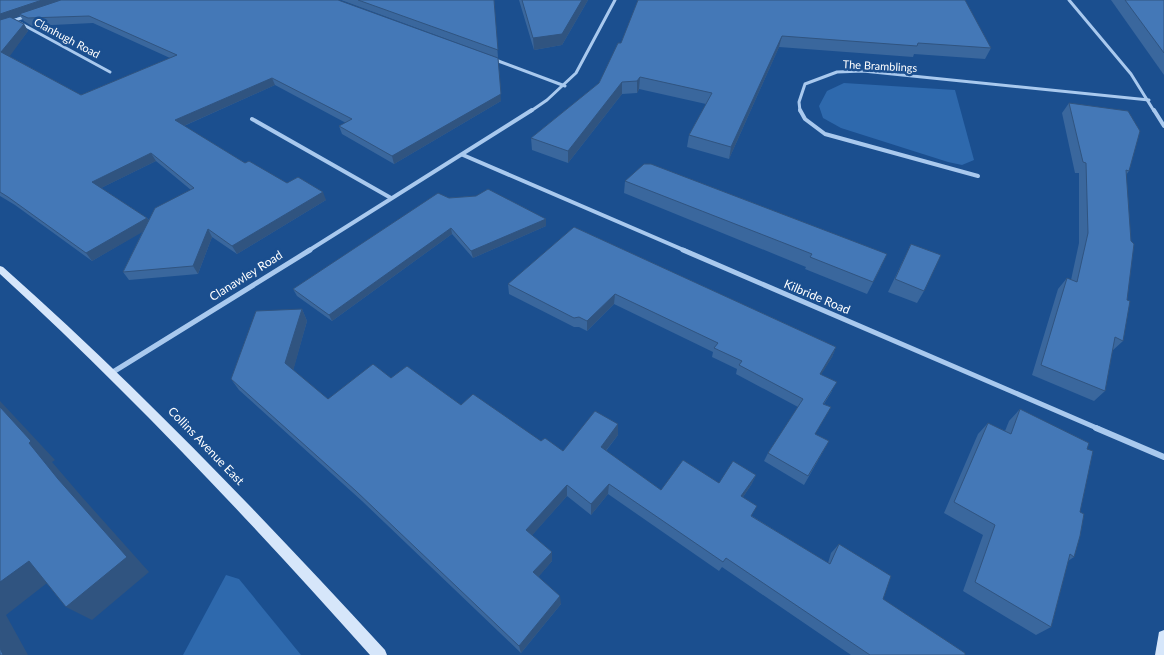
<svg xmlns="http://www.w3.org/2000/svg" width="1164" height="655" font-family="Lato,sans-serif">
<rect width="100%" height="100%" fill="#1b4f8f"/>
<g fill="#2e69ad">
<path d="M844 83 955 90 974 160 962 165 948 162 841 128 823 118 819 106 827 91Z"/>
<path d="M226 575 239 579 301 655H183Z"/>
</g>
<g fill="none" stroke-linecap="round" stroke-linejoin="round">
<g stroke="#a9c9ee" stroke-width="3">
<path d="M1069 0 1131 74 1154 111"/>
<path d="M20 23 110 72"/>
<path d="M0 25 27 16"/>
<path d="M493 59 565 86"/>
<path d="M531 111 547 100 576 73 615 0"/>
<path d="M800 111 799 102 805 84 837 72 863 71 1149 100"/>
</g>
<g stroke="#a9c9ee" stroke-width="4">
<path d="M800 110 805 119 825 134 978 176"/>
<path d="M1154 110 1164 126"/>
<path d="M252 119 391 198"/>
<path d="M463 155 686 251"/>
<path d="M308 251 532 110"/>
</g>
<g stroke="#a9c9ee" stroke-width="5">
<path d="M683 250 1099 429"/>
<path d="M113 372 310 250"/>
</g>
<path stroke="#a9c9ee" stroke-width="6" d="M1096 428 1164 457"/>
<g fill="#d6e6fa" fill-rule="evenodd">
<path d="M0 266 3 267C138 387 263 517 385 650L387 655H370C252 523 131 394 0 274Z"/>
<path d="M1164 630V655H1155L1159 632Z"/>
</g>
</g>
<g fill="#3a679d" fill-rule="evenodd">
<path d="M0 0H338L501 101 394 164 342 134 339 126 346 123 275 85 184 126 245 163 287 183 326 200 237 254 212 237 198 274 129 280 123 272 143 231 92 261 15 205 0 196ZM20 16 24 21 32 26 93 23 170 58 81 95 9 56 28 31 24 24 13 18ZM156 161 191 190 149 220 147 218 101 188Z"/>
<path d="M341 0H494L498 58Z"/>
<path d="M519 0H588L562 45 534 50Z"/>
<path d="M638 0 991 48 985 59 914 54 913 57 779 47 729 159 687 147 689 135 706 104 639 89 637 93 622 94 568 163 532 150 531 138 599 83 621 43Z"/>
<path d="M1111 0H1164V75Z"/>
<path d="M1069 103 1129 171 1126 175 1127 300 1123 341 1112 351 1105 391 1094 401 1032 375 1058 289 1067 278 1071 280 1079 243V173H1075L1062 113Z"/>
<path d="M625 181 881 267 867 294 805 269 806 267 624 193Z"/>
<path d="M476 196 546 219V226L473 258 452 234 332 321 297 296 293 289 449 198Z"/>
<path d="M574 227 836 347 832 357 821 374 832 391 824 404 831 407 815 434 829 441 804 485 764 461 768 453 798 407 736 374 737 369 712 357 713 352 614 304 587 331 579 327H574L509 294 508 284Z"/>
<path d="M911 244 924 291 917 303 888 292Z"/>
<path d="M302 309 307 321 293 370 328 399 391 378 461 405 563 451 618 424V435L606 451 661 490 719 483 756 475 751 485 743 497 752 516 828 563 831 553 839 544 883 599 965 655H851L722 567 719 571 608 494 591 515 567 496 532 535 552 552V561L538 577 561 604 521 653 362 501 239 390 231 379Z"/>
<path d="M1020 409 1087 449 1074 557 1068 561 1051 627 1036 635 963 591 983 535 944 513 978 434 988 423 1005 431 1009 421Z"/>
</g>
<g fill="#305480">
<path d="M42 0H67L19 14 20 16 0 23V14Z"/>
<path d="M582 0H588L562 45 534 50 533 38Z"/>
<path d="M24 24 28 31 7 60 1 52Z"/>
<path d="M782 36 779 47 729 159 731 147Z"/>
<path d="M498 58 501 101 394 164 392 156Z"/>
<path d="M640 77 639 89 637 93V81Z"/>
<path d="M272 78 275 85 179 128 175 120Z"/>
<path d="M622 82V94L568 163V151Z"/>
<path d="M151 153 156 161 97 190 92 182Z"/>
<path d="M323 192 326 200 237 254 232 246Z"/>
<path d="M147 218 153 226 92 261 86 253Z"/>
<path d="M546 219V226L473 258 471 251Z"/>
<path d="M451 228 452 234 332 321 329 315Z"/>
<path d="M208 229 212 237 198 274 193 266Z"/>
<path d="M615 294 614 304 587 331V321Z"/>
<path d="M302 309 307 321 292 375 285 363Z"/>
<path d="M836 347 832 357 816 383 820 374Z"/>
<path d="M0 401 55 460 52 462 82 497 149 572 92 620 66 607 58 479 0 407Z"/>
<path d="M618 424V435L600 458 601 447Z"/>
<path d="M756 475 751 485 737 506 741 496Z"/>
<path d="M609 484 608 494 591 515V504Z"/>
<path d="M567 485V496L528 540 526 530Z"/>
<path d="M552 552V561L535 581 533 572Z"/>
<path d="M29 561 56 576 6 615 28 655H3L0 648V582Z"/>
<path d="M560 596 561 604 521 653 519 646Z"/>
</g>
<g fill="#4478b7" stroke="#305480">
<path d="M0 0H42L0 14Z"/>
<path d="M61 0H338L498 58 501 94 392 156 339 126 352 119 272 78 175 120 245 163 249 161 287 183 298 177 323 192 232 246 208 229 193 266 123 272 155 208 194 188 151 153 92 182 147 218 86 253 8 197 0 192V20L10 17 24 24 1 52 81 95 177 55 89 16 28 18 19 14Z"/>
<path d="M358 0H494L498 50Z"/>
<path d="M522 0H582L562 34 533 38Z"/>
<path d="M638 0H965L991 48 918 43 917 46 782 36 731 147 689 135 712 93 640 77 637 81 622 82 568 151 531 138 599 83 618 43H621Z"/>
<path d="M1125 0H1164V53Z"/>
<path d="M1069 103 1128 111 1140 131 1129 171 1126 170 1131 241 1134 244 1127 300 1130 301 1123 341 1115 337 1105 391 1041 365 1067 278 1077 282 1088 233 1086 163 1083 162Z"/>
<path d="M644 164H651L887 254 873 282 810 257 812 254 625 181Z"/>
<path d="M488 189 546 219 471 251 451 228 329 315 293 289 438 193 449 198 476 196Z"/>
<path d="M574 227 836 347 820 374 837 382 823 404 831 407 815 434 829 441 808 476 768 453 803 399 739 365 742 361 714 348 718 343 615 294 587 321 579 317 574 318 508 284Z"/>
<path d="M911 244 941 255 924 291 895 279Z"/>
<path d="M302 309 285 363 328 399 373 364 391 378 407 366 461 405 473 394 541 441 545 438 563 451 595 411 618 424 601 447 661 490 683 460 719 483 733 461 756 475 741 496 757 506 751 516 830 564 839 544 891 576 883 599 965 653V655H870L726 558 723 562 609 484 591 504 567 485 526 530 552 552 533 572 560 596 519 646 356 491 231 379 256 311Z"/>
<path d="M0 407 31 441 29 443 58 479 127 557 66 607 29 561 0 582Z"/>
<path d="M1020 409 1089 443 1087 449 1093 451 1080 512 1084 514 1080 536 1074 557 1070 554 1051 627 975 582 995 525 954 502 988 423 1011 434Z"/>
<path d="M0 648 3 655H0Z"/>
</g>
<g text-anchor="middle" stroke-width="5" stroke-linejoin="round" paint-order="stroke">
<g font-size="11" fill="#fff" stroke="#1b4f8f">
<text transform="translate(67 38) rotate(28)" y="4">Clanhugh Road</text>
<text transform="translate(880 66) rotate(3)" y="4">The Bramblings</text>
</g>
<g font-size="12" fill="#fff" stroke="#1b4f8f">
<text transform="translate(246 276) rotate(-32)" y="4">Clanawley Road</text>
<text transform="translate(817 297) rotate(23)" y="4">Kilbride Road</text>
<text transform="translate(206 446) rotate(46)" y="4">Collins Avenue East</text>
</g>
</g>
</svg>
